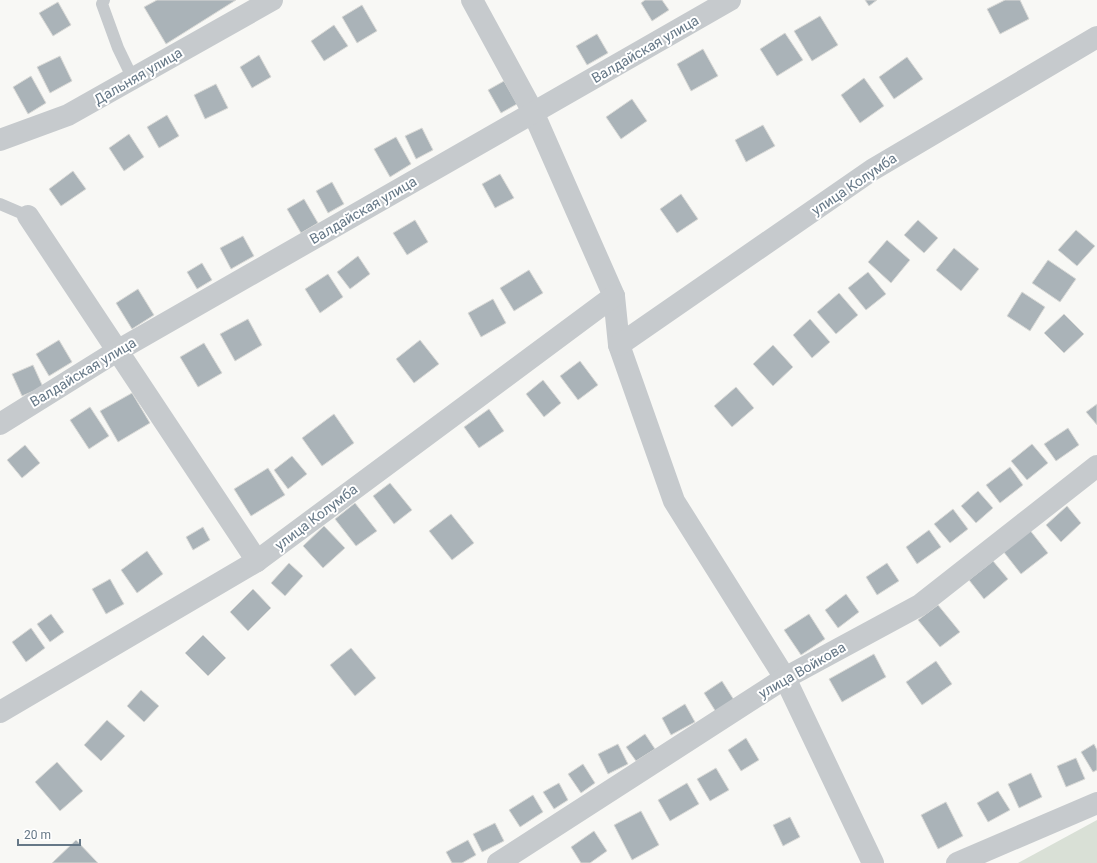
<svg xmlns="http://www.w3.org/2000/svg" width="1097" height="863" font-family="Roboto,sans-serif">
<rect width="100%" height="100%" fill="#f8f8f5"/>
<path fill="#d9e0d6" d="M1097 820V863H1018Z"/>
<g fill="#aab3b8" stroke="#dadad7">
<path d="M157 0H236L166 44 144 7Z"/>
<path d="M645 0H662L669 10 652 21 641 3Z"/>
<path d="M865 0H877L869 6Z"/>
<path d="M1005 0H1020L1029 19 1000 34 987 9Z"/>
<path d="M58 2 71 25 53 36 39 13Z"/>
<path d="M362 5 377 31 357 43 342 17Z"/>
<path d="M820 16 838 45 812 61 794 31Z"/>
<path d="M334 25 348 46 324 61 311 41Z"/>
<path d="M785 33 803 60 777 76 760 49Z"/>
<path d="M597 34 608 53 587 65 576 46Z"/>
<path d="M703 49 718 76 691 91 677 64Z"/>
<path d="M259 55 271 77 252 88 240 67Z"/>
<path d="M60 56 72 81 50 93 37 67Z"/>
<path d="M907 57 923 79 894 99 879 77Z"/>
<path d="M31 76 46 103 28 114 13 87Z"/>
<path d="M864 78 884 106 860 123 841 95Z"/>
<path d="M504 81 517 104 501 113 488 90Z"/>
<path d="M216 84 228 108 205 119 194 95Z"/>
<path d="M632 99 647 121 621 139 606 117Z"/>
<path d="M167 115 179 136 159 148 147 127Z"/>
<path d="M763 125 775 146 746 162 735 140Z"/>
<path d="M422 128 433 150 416 159 405 136Z"/>
<path d="M129 134 144 157 124 171 109 148Z"/>
<path d="M396 137 411 164 390 177 374 149Z"/>
<path d="M73 171 86 189 61 206 49 189Z"/>
<path d="M500 174 514 198 495 208 482 184Z"/>
<path d="M332 182 344 204 328 213 316 191Z"/>
<path d="M681 194 698 219 677 233 660 209Z"/>
<path d="M304 199 318 223 301 233 287 209Z"/>
<path d="M415 220 428 242 407 255 393 233Z"/>
<path d="M918 220 938 238 924 253 904 235Z"/>
<path d="M1076 230 1095 246 1077 266 1058 250Z"/>
<path d="M243 236 254 256 231 269 220 248Z"/>
<path d="M887 240 910 260 891 283 868 262Z"/>
<path d="M954 248 979 269 961 291 936 270Z"/>
<path d="M358 256 370 274 350 289 337 272Z"/>
<path d="M1048 260 1076 279 1060 302 1032 283Z"/>
<path d="M202 263 212 280 197 289 187 272Z"/>
<path d="M529 270 543 293 514 311 500 288Z"/>
<path d="M868 272 886 294 866 310 848 288Z"/>
<path d="M328 274 343 297 320 313 305 289Z"/>
<path d="M138 289 154 315 132 329 116 303Z"/>
<path d="M1022 292 1045 307 1030 331 1007 316Z"/>
<path d="M839 293 858 315 836 334 817 312Z"/>
<path d="M493 299 506 323 481 337 468 313Z"/>
<path d="M1064 314 1084 334 1064 353 1044 333Z"/>
<path d="M248 319 262 345 235 361 220 334Z"/>
<path d="M810 319 830 342 812 358 793 335Z"/>
<path d="M59 340 72 362 49 376 36 354Z"/>
<path d="M420 340 439 364 414 383 396 359Z"/>
<path d="M204 343 222 373 198 387 180 357Z"/>
<path d="M773 345 793 367 773 386 753 364Z"/>
<path d="M580 361 598 385 578 400 560 376Z"/>
<path d="M33 365 43 387 22 396 12 374Z"/>
<path d="M543 380 561 403 544 417 526 394Z"/>
<path d="M736 387 754 408 732 427 714 406Z"/>
<path d="M132 393 150 423 118 442 100 411Z"/>
<path d="M1097 404V425L1086 412Z"/>
<path d="M90 407 109 436 89 449 70 420Z"/>
<path d="M489 409 504 431 479 448 464 427Z"/>
<path d="M334 414 354 443 322 466 302 438Z"/>
<path d="M1068 428 1079 445 1056 461 1044 444Z"/>
<path d="M1032 444 1048 463 1027 480 1011 461Z"/>
<path d="M25 445 40 463 22 478 7 460Z"/>
<path d="M292 456 307 474 288 489 274 470Z"/>
<path d="M1010 467 1023 485 1000 503 986 485Z"/>
<path d="M268 468 285 495 251 516 234 489Z"/>
<path d="M390 483 412 510 394 524 373 496Z"/>
<path d="M978 491 993 508 976 523 961 506Z"/>
<path d="M355 503 377 531 356 546 335 519Z"/>
<path d="M1067 506 1081 523 1061 542 1046 525Z"/>
<path d="M953 509 968 529 950 543 934 524Z"/>
<path d="M451 514 474 543 452 560 429 531Z"/>
<path d="M324 526 345 548 323 568 303 546Z"/>
<path d="M203 527 210 540 193 550 186 537Z"/>
<path d="M1029 529 1048 553 1021 574 1003 551Z"/>
<path d="M929 530 941 547 917 564 906 547Z"/>
<path d="M147 551 163 574 137 593 121 570Z"/>
<path d="M993 561 1008 579 984 599 969 580Z"/>
<path d="M289 563 303 576 285 596 271 583Z"/>
<path d="M887 563 899 581 877 595 866 577Z"/>
<path d="M110 579 124 604 106 614 92 589Z"/>
<path d="M253 589 271 608 248 631 230 612Z"/>
<path d="M846 594 859 612 838 628 825 610Z"/>
<path d="M938 605 960 632 940 647 918 620Z"/>
<path d="M51 614 64 632 50 642 37 624Z"/>
<path d="M809 614 825 639 801 655 784 630Z"/>
<path d="M31 628 45 648 26 662 12 642Z"/>
<path d="M203 635 226 658 208 676 185 653Z"/>
<path d="M351 648 376 678 355 696 330 665Z"/>
<path d="M874 654 886 677 842 702 829 679Z"/>
<path d="M936 661 952 684 922 705 906 682Z"/>
<path d="M722 681 734 700 716 712 704 693Z"/>
<path d="M141 690 159 706 144 722 127 706Z"/>
<path d="M685 704 695 722 671 735 662 718Z"/>
<path d="M107 720 125 736 101 761 84 745Z"/>
<path d="M645 734 655 749 636 761 626 747Z"/>
<path d="M746 738 759 760 741 771 728 750Z"/>
<path d="M618 744 628 764 608 774 598 754Z"/>
<path d="M1094 744 1097 750V770L1093 772 1081 752Z"/>
<path d="M1076 758 1085 779 1066 787 1057 766Z"/>
<path d="M57 762 83 791 60 811 35 782Z"/>
<path d="M583 764 595 783 581 793 568 774Z"/>
<path d="M716 768 729 790 710 801 697 779Z"/>
<path d="M1031 773 1042 797 1019 808 1008 784Z"/>
<path d="M559 783 568 800 554 809 543 792Z"/>
<path d="M687 783 699 804 670 821 658 800Z"/>
<path d="M998 791 1010 810 988 822 977 803Z"/>
<path d="M533 795 543 812 520 827 509 810Z"/>
<path d="M946 802 963 836 938 849 921 815Z"/>
<path d="M641 811 659 845 632 860 614 825Z"/>
<path d="M790 817 800 837 783 846 773 825Z"/>
<path d="M495 823 504 841 482 852 473 834Z"/>
<path d="M594 831 607 851 590 863H581L571 847Z"/>
<path d="M76 840 98 863H52Z"/>
<path d="M468 840 476 855 462 863H452L446 852Z"/>
</g>
<g fill="none" stroke-linecap="round" stroke-linejoin="round">
<g stroke="#c6cacd" stroke-width="12">
<path d="M104 0 102 4 118 48 133 79"/>
<path d="M0 204 28 216"/>
</g>
<g stroke="#c6cacd" stroke-width="22">
<path d="M472 0 533 112 614 296 619 345 674 501 785 678 873 863"/>
<path d="M0 140 68 115 272 0"/>
<path d="M28 216 257 561"/>
<path d="M619 345 872 170 1097 37"/>
<path d="M0 424 117 351 730 0"/>
<path d="M0 712 257 561 614 296"/>
<path d="M498 863 785 678 920 605 1097 466"/>
<path d="M957 863 1097 803"/>
</g>
</g>
<g text-anchor="middle" stroke-width="4" stroke-linejoin="round" paint-order="stroke">
<g font-size="14" fill="#667887" stroke="#fff">
<text transform="translate(645 49) rotate(-30)" y="5">Валдайская улица</text>
<text transform="translate(138 76) rotate(-30)" y="5">Дальняя улица</text>
<text transform="translate(854 184) rotate(-34)" y="5">улица Колумба</text>
<text transform="translate(363 210) rotate(-30)" y="5">Валдайская улица</text>
<text transform="translate(83 372) rotate(-31)" y="5">Валдайская улица</text>
<text transform="translate(316 517) rotate(-37)" y="5">улица Колумба</text>
<text transform="translate(802 670) rotate(-30)" y="5">улица Войкова</text>
</g>
</g>
<path d="M18 839v6h62v-6" fill="none" stroke="#667887" stroke-width="2"/>
<text x="24" y="839" font-size="12" fill="#667887" stroke="#ffffff" stroke-width="3" paint-order="stroke">20 m</text>
</svg>
